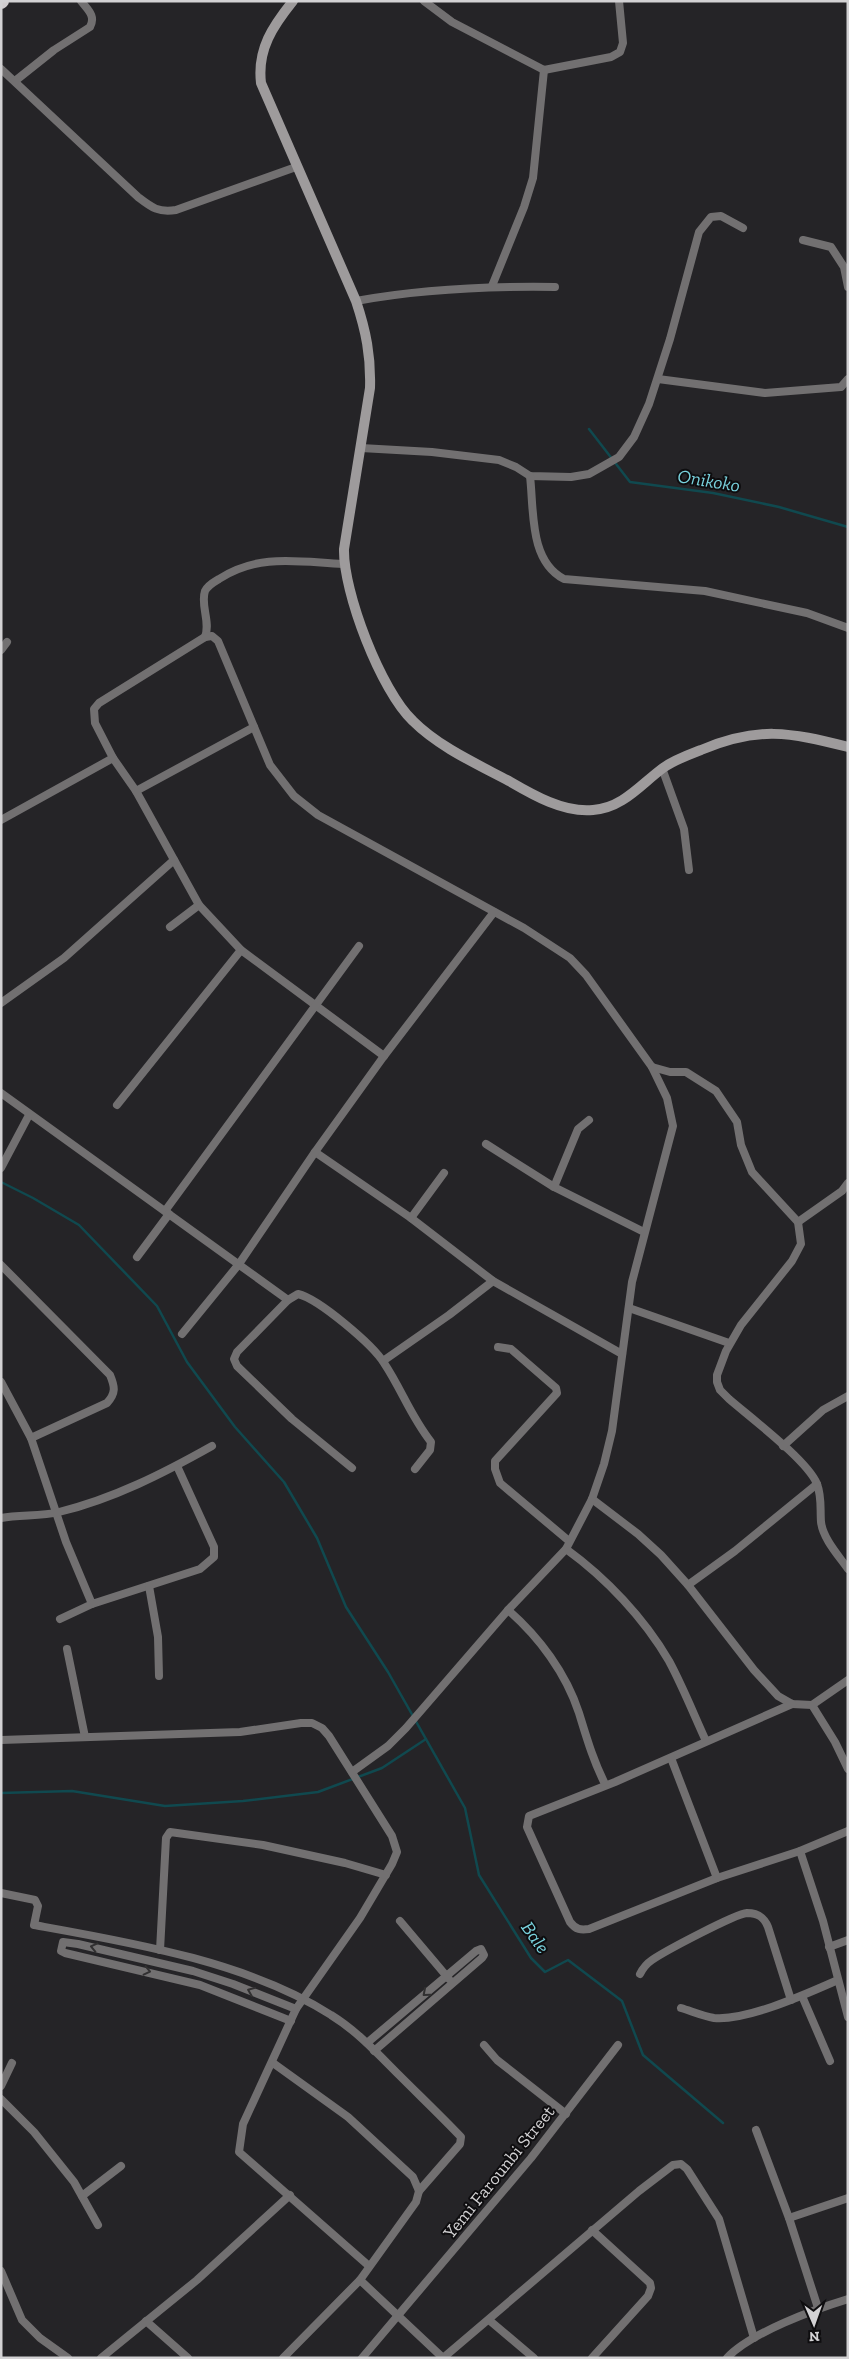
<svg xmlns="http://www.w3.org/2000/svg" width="849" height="2359" font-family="'Zilla Slab',serif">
<rect width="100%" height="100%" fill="#252427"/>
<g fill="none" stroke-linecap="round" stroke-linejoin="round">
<g stroke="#10494f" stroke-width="2.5">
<path d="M589 429 630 482 713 493 779 507 848 527"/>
<path d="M1 1182 33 1198 79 1225 157 1306 187 1362 235 1427 284 1482 317 1538 346 1607 388 1672 465 1808 479 1875 531 1958 545 1972 568 1960 622 2001 643 2055 723 2123"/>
<path d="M1 1793 72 1791 165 1806 243 1801 318 1792 382 1768 426 1739"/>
</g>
<g stroke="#727071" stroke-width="8">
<path d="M424 1 452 22 544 70 611 57 620 52 623 43 619 1"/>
<path d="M1 69 138 197C151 207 158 213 176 210L296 167"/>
<path d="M15 81 54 50 90 27C96 16 88 10 81 1"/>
<path d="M803 240 831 247 844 267 848 287"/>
<path d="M492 286 524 207 533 178 544 70"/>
<path d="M356 301C422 289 488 286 555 287"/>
<path d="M658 379 765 393 841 387 848 379"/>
<path d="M361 448 432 452 499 460 516 467 530 476 571 477 589 474 619 457 634 437 649 404 670 339 699 232 711 217 721 216 743 228"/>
<path d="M530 476C534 510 529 561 564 579L705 591 807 613 848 628"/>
<path d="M205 637C211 622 200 605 205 591 208 585 214 582 219 579 259 553 299 562 343 564"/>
<path d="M1 650 7 642"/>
<path d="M662 768 684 829 689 870"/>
<path d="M136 791 254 727"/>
<path d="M1 820 113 758"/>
<path d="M170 927 199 905"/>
<path d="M1 1003 64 958 174 860"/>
<path d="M384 1056 241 950 199 905 136 791 113 758 95 723 94 709 99 703 205 637 212 636 218 641 270 765 294 796 318 815 524 928 570 958 586 975 652 1067 670 1072H686L716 1091 737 1122 741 1145 752 1172 798 1222 801 1244 792 1261 741 1325 726 1351 717 1375V1382L720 1390 729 1399C751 1418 808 1461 817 1484 822 1497 820 1509 821 1522 823 1539 839 1556 848 1569"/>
<path d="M1 1093 288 1300 298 1294C319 1299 373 1345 384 1363 402 1390 410 1415 431 1442L430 1450 415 1469"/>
<path d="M117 1105 241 950"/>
<path d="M486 1144 554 1187 644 1232"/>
<path d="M315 1152 411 1218 493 1281 622 1354"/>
<path d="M1 1168 29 1115"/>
<path d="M554 1187 578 1129 589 1120"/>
<path d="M165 1211 359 946"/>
<path d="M411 1218 444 1173"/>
<path d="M798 1222 842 1191 848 1183"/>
<path d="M137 1257 169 1214"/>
<path d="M1 1265 110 1375C115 1387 116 1393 107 1403L31 1438"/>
<path d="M288 1300 237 1352 234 1359 237 1366 292 1419 352 1468"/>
<path d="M629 1308 729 1343"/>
<path d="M182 1334 239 1264 315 1152 384 1056 494 912"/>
<path d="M498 1347 511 1349 556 1388 557 1393 495 1461V1469L500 1483 569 1541"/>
<path d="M383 1361 449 1315 493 1281"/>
<path d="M1 1382 31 1438 66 1542 92 1604 200 1569 214 1557V1547L177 1466"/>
<path d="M783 1446 823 1410 848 1396"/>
<path d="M592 1499 638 1534 661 1555 688 1585 754 1670 778 1696 792 1704 812 1705 835 1742 848 1769"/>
<path d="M1 1518C20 1514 40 1517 59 1512 113 1499 164 1473 212 1446"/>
<path d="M566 1549C606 1578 644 1618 669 1661 683 1687 694 1715 706 1741"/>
<path d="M688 1585 735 1551 817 1484"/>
<path d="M149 1586 158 1637 159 1676"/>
<path d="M508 1610C539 1637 566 1673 579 1713 587 1739 593 1760 605 1784"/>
<path d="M60 1619 92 1604"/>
<path d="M67 1649 85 1737"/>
<path d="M792 1704 615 1782 529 1816 527 1827 570 1922C576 1930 581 1930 589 1929L717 1878 800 1851 848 1831"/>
<path d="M812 1705 848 1680"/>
<path d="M1 1740 240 1732 301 1723H312L322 1728 329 1736 392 1836 397 1852 392 1864 360 1918 296 2009 243 2124 239 2152 369 2266"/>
<path d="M671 1758 717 1878"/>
<path d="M352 1772 388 1746 406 1728 508 1610 566 1549 592 1499 604 1464 612 1431 632 1282 673 1126 667 1098 652 1067"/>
<path d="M800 1851 823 1921 848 2017"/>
<path d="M1 1893 35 1900 38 1906 34 1925C129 1942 249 1962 331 2015 357 2031 378 2054 399 2075 420 2096 441 2116 461 2137L460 2144 419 2191"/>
<path d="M400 1921 449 1979"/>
<path d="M829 1947 848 1940"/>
<path d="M160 1950 166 1838 170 1832 263 1845 345 1863 386 1875"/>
<path d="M640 1974C643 1968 646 1964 652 1960 665 1951 735 1914 747 1913 758 1913 764 1917 768 1927L791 2000"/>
<path d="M802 1996 830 2061"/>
<path d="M681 2008C691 2011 703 2016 714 2018 747 2021 806 1994 838 1980"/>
<path d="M291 2021 200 1985 65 1953 61 1951 63 1942 78 1944 193 1971 233 1984 296 2009"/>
<path d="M367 2043 476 1951 481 1949 484 1955 482 1958 374 2051"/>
<path d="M484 2045 497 2060 566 2114"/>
<path d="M273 2063 348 2117 413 2177 419 2191 416 2202 360 2280 283 2358"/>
<path d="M1 2086 12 2063"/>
<path d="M1 2099 34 2132 74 2182 98 2225"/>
<path d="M756 2130 789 2218 818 2308"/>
<path d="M82 2196 121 2166"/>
<path d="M789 2218 848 2198"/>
<path d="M592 2230 650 2283 651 2288 648 2296 592 2358"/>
<path d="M1 2271 22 2320 40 2338 68 2358"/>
<path d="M360 2280 443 2358"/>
<path d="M489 2320 534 2358"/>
<path d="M146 2321 188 2358"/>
<path d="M101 2358 197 2280 290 2195"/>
<path d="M362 2358 531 2158 618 2045"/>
<path d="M443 2358 639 2191 673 2165 681 2164 687 2169 719 2219 754 2338"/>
<path d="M727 2358C750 2333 815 2309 848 2299"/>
</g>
<path stroke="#9e9b9c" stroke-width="10" d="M293 1C273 26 257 49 261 83L356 301C366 331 371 356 370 388L344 549C343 592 381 691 413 721 439 747 477 764 509 781 533 795 564 813 593 810 623 808 641 784 663 768 674 760 688 755 701 750 758 726 789 732 848 747"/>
<path stroke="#d0ccce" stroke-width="14" d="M1 2 2 1"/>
</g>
<defs><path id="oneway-chevron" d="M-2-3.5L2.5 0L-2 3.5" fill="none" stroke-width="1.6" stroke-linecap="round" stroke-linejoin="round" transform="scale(1.25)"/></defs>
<g stroke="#313031">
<use href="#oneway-chevron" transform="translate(94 1947) rotate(-167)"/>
<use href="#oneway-chevron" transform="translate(147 1971) rotate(13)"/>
<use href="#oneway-chevron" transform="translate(251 1991) rotate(-158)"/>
<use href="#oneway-chevron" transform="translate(426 1993) rotate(139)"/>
</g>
<g text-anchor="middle" stroke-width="4" stroke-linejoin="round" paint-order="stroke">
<g font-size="18" fill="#d3d2d4" stroke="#0e0d0f">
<text transform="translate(499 2172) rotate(-51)" y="6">Yemi Farounbi Street</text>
</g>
<g font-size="19" font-style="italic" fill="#79d2dd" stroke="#0e0d0f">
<text transform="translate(709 480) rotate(9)" y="7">Onikoko</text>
<text transform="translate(536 1937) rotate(55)" y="7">Bale</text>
</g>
</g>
<rect width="849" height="2359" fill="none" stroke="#d3d2d4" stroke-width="5"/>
<g transform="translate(814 2324) rotate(178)" stroke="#0e0d0f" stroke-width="4" paint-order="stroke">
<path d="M0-4L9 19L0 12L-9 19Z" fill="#d3d2d4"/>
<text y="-8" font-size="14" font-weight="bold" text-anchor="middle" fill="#d3d2d4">N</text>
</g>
</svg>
